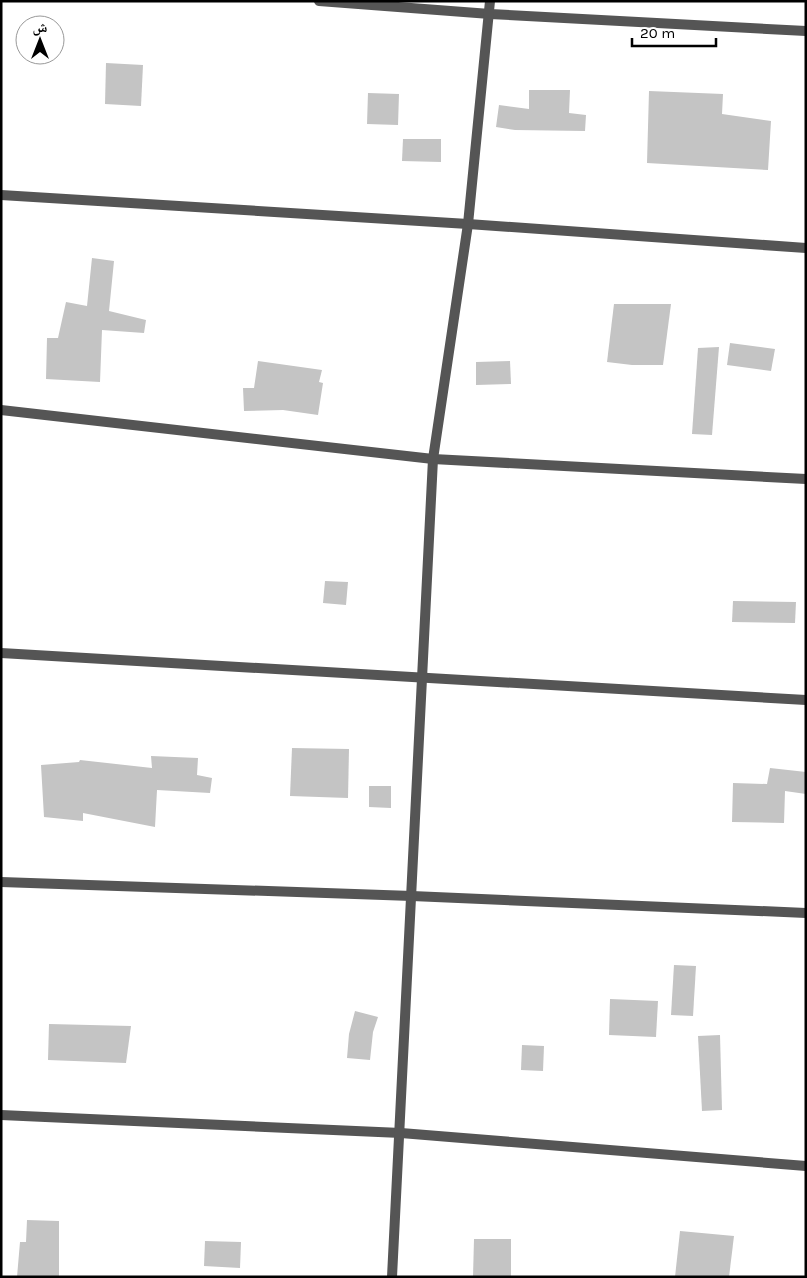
<svg xmlns="http://www.w3.org/2000/svg" width="807" height="1278" font-family="Karla,'Noto Naskh Arabic',sans-serif">
<rect width="100%" height="100%" fill="#fff"/>
<g fill="#c4c4c4">
<path d="M106 63 143 65 141 106 105 104Z"/>
<path d="M529 90H570L569 113 586 115 585 131 515 130 496 127 499 105 529 109Z"/>
<path d="M649 91 723 94 722 114 771 121 768 170 647 163Z"/>
<path d="M368 93 399 94 398 125 367 124Z"/>
<path d="M403 139H441V162L402 161Z"/>
<path d="M92 258 114 261 109 311 146 320 144 333 102 330 100 382 46 379 47 338H58L66 302 87 306Z"/>
<path d="M614 304H671L663 365H632L607 362Z"/>
<path d="M730 343 775 349 771 371 727 365Z"/>
<path d="M719 347 712 435 692 434 698 348Z"/>
<path d="M258 361 322 370 319 382 323 383 318 415 283 410 244 411 243 388H254Z"/>
<path d="M510 361 511 384 476 385V362Z"/>
<path d="M325 581 348 582 346 605 323 603Z"/>
<path d="M733 601 796 602 795 623 732 622Z"/>
<path d="M292 748 349 749 348 798 290 796Z"/>
<path d="M151 756 198 758 197 775 212 778 210 793 157 790 155 827 83 813V821L44 817 41 765 79 762 80 760 152 768Z"/>
<path d="M770 768 806 772V794L785 791 784 823 732 822 733 783 767 784Z"/>
<path d="M369 786H391V808L369 807Z"/>
<path d="M674 965 696 966 693 1016 671 1015Z"/>
<path d="M610 999 658 1001 656 1037 609 1035Z"/>
<path d="M355 1011 378 1017 373 1032 370 1060 347 1058 349 1034Z"/>
<path d="M49 1024 131 1026 126 1063 48 1060Z"/>
<path d="M720 1035 722 1110 702 1111 698 1036Z"/>
<path d="M522 1045 544 1046 543 1071 521 1070Z"/>
<path d="M27 1220 59 1221V1277H17L20 1242H26Z"/>
<path d="M680 1231 734 1236 729 1277H675Z"/>
<path d="M474 1239H511V1277H473Z"/>
<path d="M205 1241 241 1242 240 1268 204 1266Z"/>
</g>
<g fill="none" stroke-linecap="round" stroke-linejoin="round">
<g stroke="#555" stroke-width="10">
<path d="M319 1 490 14 806 31"/>
<path d="M1 195 468 224 806 248"/>
<path d="M1 410 433 459 806 479"/>
<path d="M1 653 806 700"/>
<path d="M1 882 412 896 806 913"/>
<path d="M1 1115 401 1133 806 1166"/>
<path d="M392 1277 433 459 468 224 490 1"/>
</g>
</g>
<rect width="807" height="1278" fill="none" stroke="#000000" stroke-width="5"/>
<g transform="translate(40 40)"><circle r="24" fill="#ffffff" stroke="#999999"/>
<path d="M0-4L9 19L0 12L-9 19Z" fill="#000000"/>
<text y="-8" font-size="14" font-weight="bold" text-anchor="middle" fill="#000000">ش</text>
</g>
<path d="M632 38v8h84v-8" fill="none" stroke="#000000" stroke-width="2.5"/>
<text x="640" y="38" font-size="15" fill="#000000" stroke="#ffffff" stroke-width="4" paint-order="stroke">20 m</text>
</svg>
